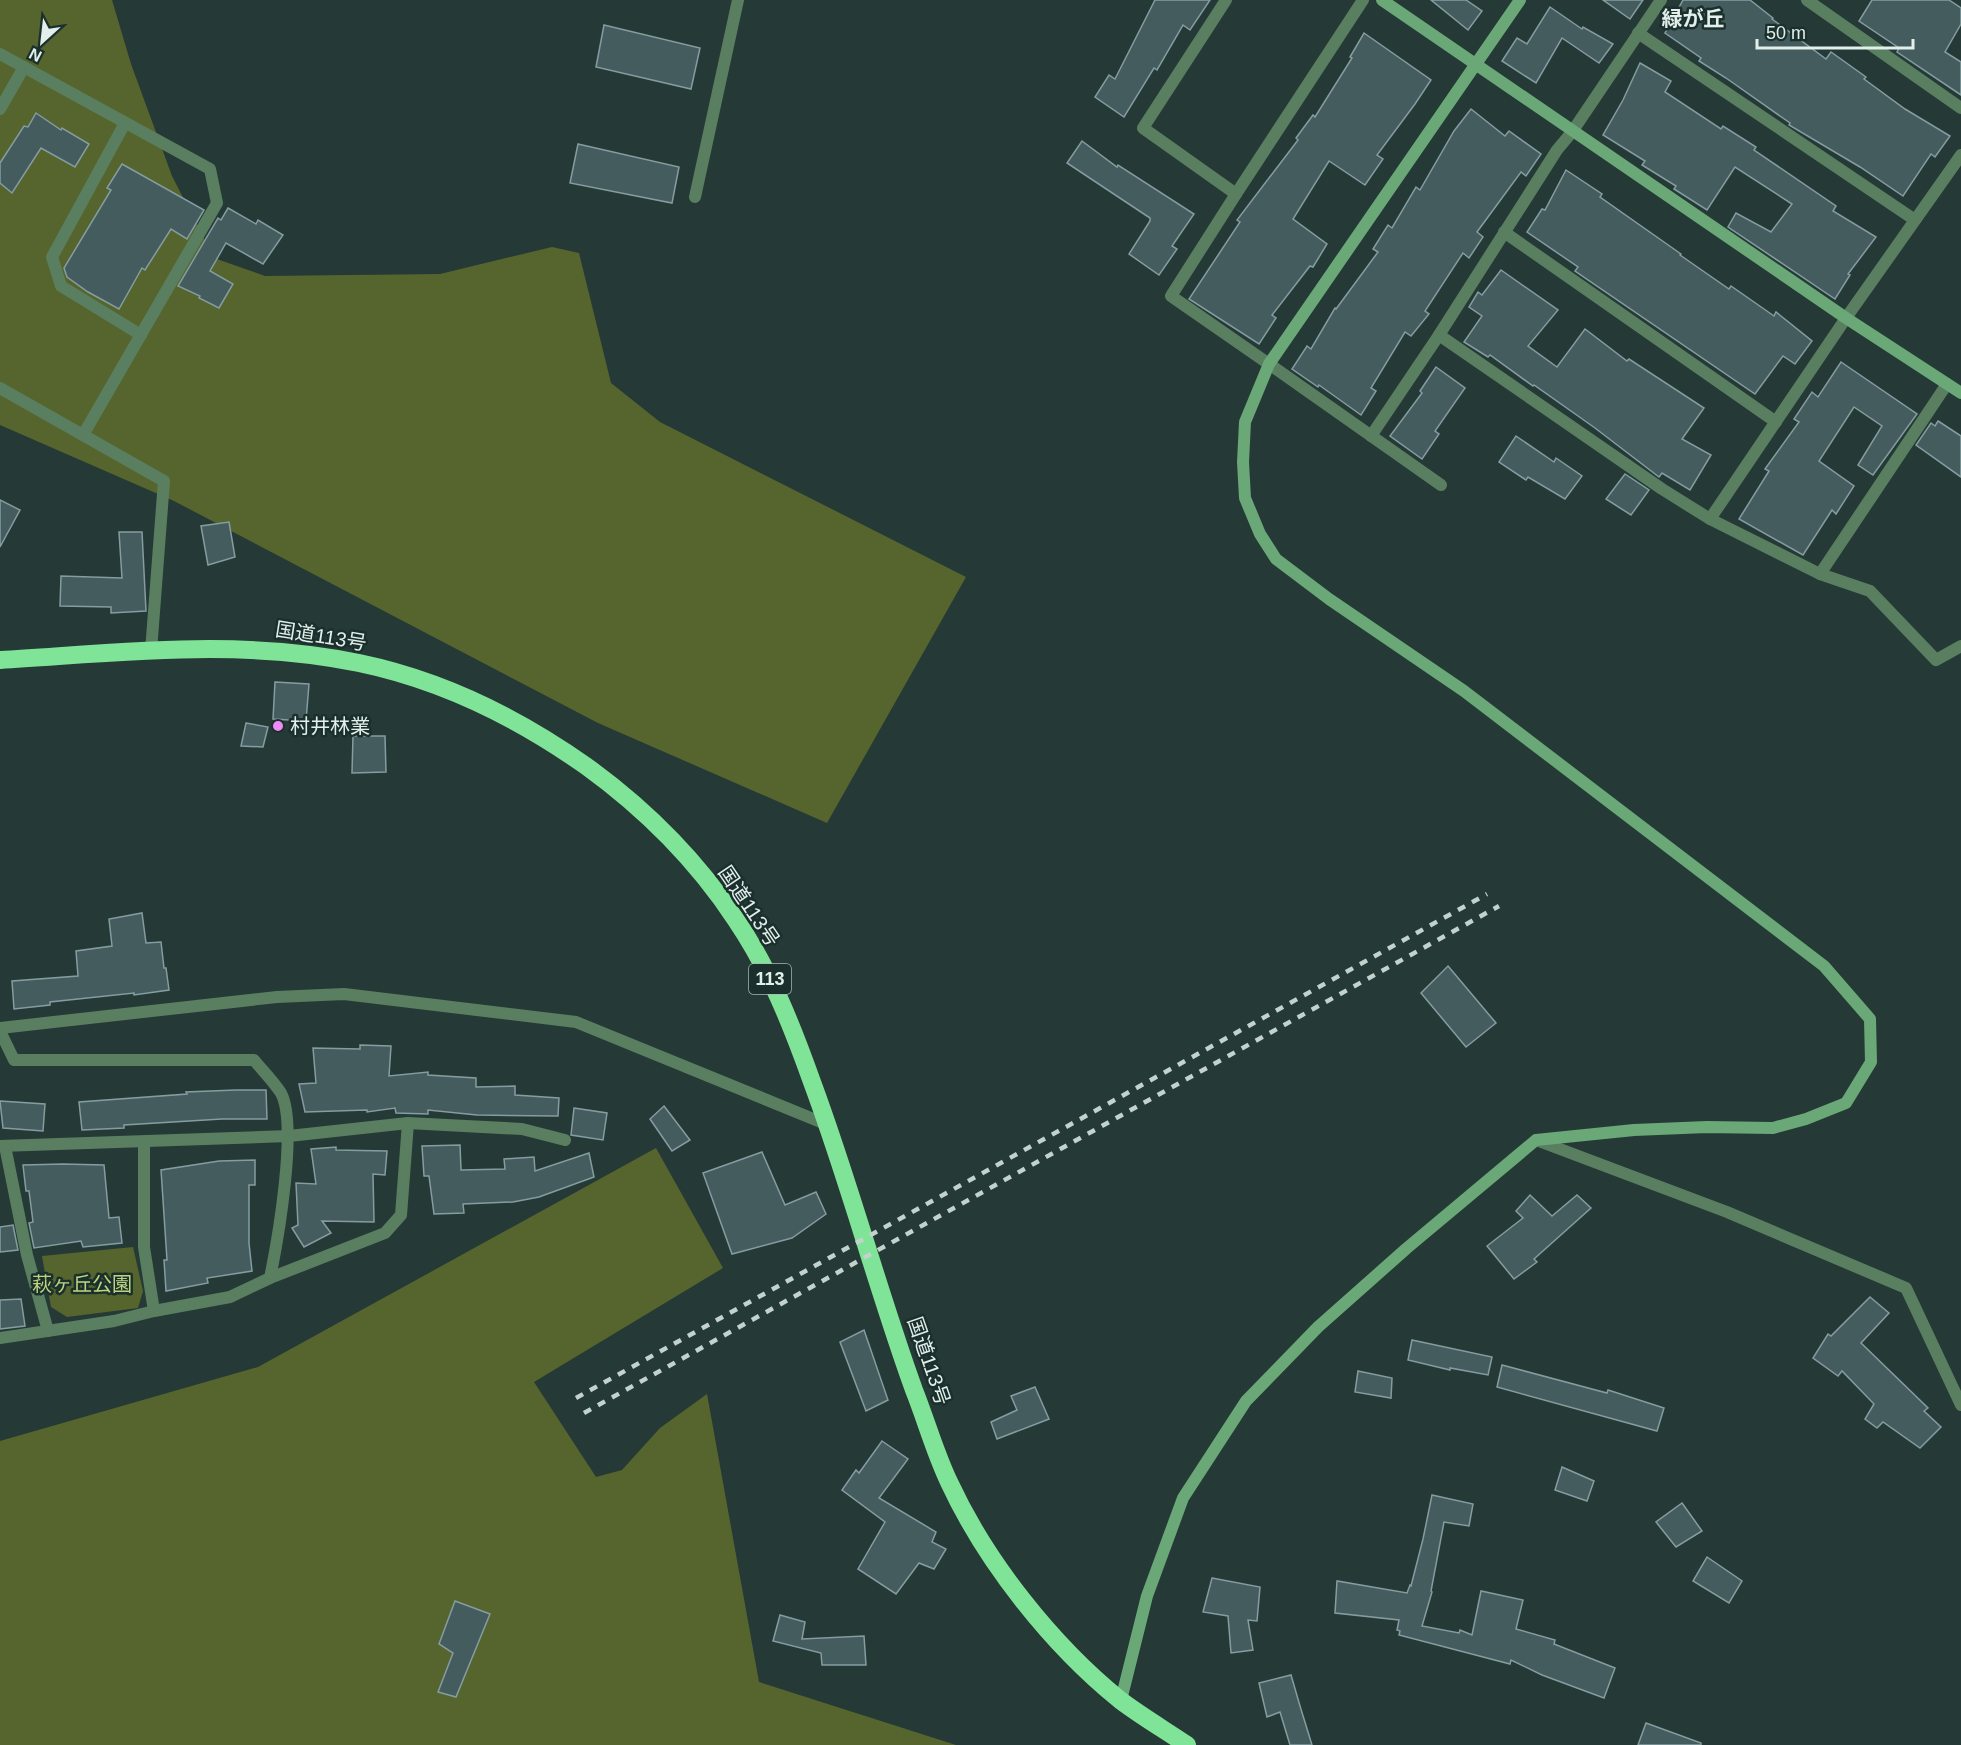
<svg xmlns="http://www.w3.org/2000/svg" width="1961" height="1745" font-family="Arial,'Noto Sans JP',sans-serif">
<rect width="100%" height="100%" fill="#253a36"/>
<g fill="#56652d">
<path d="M0 0H112L131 64 172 176 214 258 265 276 440 274 552 247 579 253 611 383 660 422 966 577 827 823 598 723 174 501 0 425Z"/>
<path d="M656 1148 723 1268 534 1382 596 1477 622 1470 660 1428 707 1394 759 1682 956 1745H0V1441L258 1367Z"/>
<path d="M133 1247 143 1291 138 1308 67 1317 51 1307 42 1256Z"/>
</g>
<g fill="#455c5f" stroke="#849da1" stroke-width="1.5">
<path d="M1155 0H1210L1190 30 1183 25 1157 70 1154 68 1124 117 1095 97 1109 75 1115 79Z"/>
<path d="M1431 0H1466L1482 11 1468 30Z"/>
<path d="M1603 0H1643L1630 19Z"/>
<path d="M1683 0H1750L1773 18 1772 19 1826 59 1831 52 1866 77 1864 79 1905 109 1950 136 1935 157 1931 154 1903 196 1860 167 1789 125 1790 123 1726 78 1699 61 1701 58 1665 33Z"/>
<path d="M1872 0H1949L1961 8V24L1945 52 1961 62V95L1897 52 1899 48 1859 21Z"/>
<path d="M1550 7 1582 29 1583 27 1613 44 1599 63 1562 38 1536 83 1502 61 1517 38 1527 44Z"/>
<path d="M604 25 700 48 691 89 596 67Z"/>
<path d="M1364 33 1431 80 1415 104 1377 155 1383 159 1365 185 1329 161 1293 219 1327 244 1313 267 1310 266 1272 315 1276 318 1259 344 1189 299 1240 222 1237 220 1298 140 1296 138 1313 115 1315 117 1352 58 1350 57Z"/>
<path d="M1640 63 1671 81 1665 92 1721 129 1723 126 1756 147 1754 150 1836 206 1833 211 1876 237 1848 274 1850 275 1835 299 1728 227 1736 213 1771 232 1792 204 1735 167 1707 210 1674 189 1676 186 1642 165 1645 161 1603 135 1623 100Z"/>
<path d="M1471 109 1505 136 1509 131 1541 154 1526 176 1521 172 1477 232 1483 237 1469 258 1463 253 1425 311 1429 314 1411 336 1405 332 1371 388 1376 391 1361 415 1319 385 1318 387 1292 369 1307 346 1311 349 1335 308 1336 309 1378 252 1373 249 1388 225 1392 228 1416 187 1420 190 1454 131Z"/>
<path d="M36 113 61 130 62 128 89 144 75 167 41 148 12 193 0 183V163L24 126 28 127Z"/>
<path d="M1082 141 1117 167 1118 165 1194 214 1172 246 1177 249 1159 275 1129 254 1150 221V218L1067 163Z"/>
<path d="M578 144 679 167 672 203 570 183Z"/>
<path d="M122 164 204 210 187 239 171 229 145 270 142 268 119 309 88 292 67 277 64 268 111 190 107 188Z"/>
<path d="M1566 170 1602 194 1600 197 1681 254 1680 255 1729 289 1731 286 1774 316 1776 312 1812 341 1795 364 1783 356 1755 394 1575 271 1578 267 1527 232 1542 209 1545 210Z"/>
<path d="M228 208 256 224 258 220 283 235 263 264 226 243 210 271 233 284 219 308 199 298 200 296 178 286 218 218 221 220Z"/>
<path d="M1501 270 1558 310 1528 346 1557 367 1585 329 1627 361 1629 359 1704 408 1682 439 1711 455 1690 490 1662 473 1659 477 1595 428 1534 385 1533 386 1490 355 1488 357 1464 342 1482 316 1469 307 1478 292 1482 295Z"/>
<path d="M1841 362 1917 414 1873 475 1858 465 1882 426 1854 407 1819 461 1854 486 1836 514 1832 510 1803 555 1739 519 1769 471 1765 469 1799 422 1794 419 1812 392 1818 397Z"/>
<path d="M1436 367 1465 388 1435 431 1439 434 1422 459 1390 436 1422 393 1420 391Z"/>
<path d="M1938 421 1961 436V477L1916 445 1931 423 1935 426Z"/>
<path d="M1516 436 1554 462 1556 458 1582 476 1565 499 1528 477 1526 480 1499 462Z"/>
<path d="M1625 474 1649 490 1631 515 1606 499Z"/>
<path d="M0 500 20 510 0 547Z"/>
<path d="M229 522 235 557 208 565 201 526Z"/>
<path d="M119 532H142L146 611 111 613V607L60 606 61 576 122 578Z"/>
<path d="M275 682 309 684 306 721 273 719Z"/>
<path d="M246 723 268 727 263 747 241 746Z"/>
<path d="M353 736H385L386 772 352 773Z"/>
<path d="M142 913 146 943 161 942 164 968H166L169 990 134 995V993L50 1002V1005L14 1009 12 981 78 976 76 951 112 946 109 919Z"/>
<path d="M1448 966 1496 1023 1466 1047 1421 993Z"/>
<path d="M360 1045 391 1046 389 1076 428 1072V1075L476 1078V1087L515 1086V1095L559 1098 558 1116 477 1115 428 1110V1114L396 1113 395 1108 367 1112V1110L305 1112 299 1084 316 1083 313 1048 360 1049Z"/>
<path d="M236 1090H266L267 1119H222L124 1125V1128L82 1130 79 1102 187 1094 186 1092Z"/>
<path d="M0 1101 45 1104 43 1131 3 1128Z"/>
<path d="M664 1106 690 1140 672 1151 650 1119Z"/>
<path d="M574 1108 607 1113 603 1140 571 1135Z"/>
<path d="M460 1145 461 1170 505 1169 504 1159 534 1157 535 1171 589 1153 594 1177 539 1197 513 1202 463 1204 464 1213 434 1214 429 1176H424L422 1146Z"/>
<path d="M336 1147V1150L387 1151 385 1175 373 1174 374 1222 322 1221 331 1233 304 1247 292 1228 298 1225 296 1183 316 1184 311 1149Z"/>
<path d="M762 1152 785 1205 816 1192 826 1214 792 1238 732 1254 703 1173Z"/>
<path d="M255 1160V1185H249V1243L252 1271 207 1278 208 1283 166 1291 164 1260H167L161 1170 219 1161Z"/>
<path d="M63 1164 104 1165 109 1218 119 1217 122 1243 83 1247 81 1241 34 1248 29 1223 33 1222 29 1191H26L23 1165Z"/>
<path d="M1530 1195 1552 1216 1577 1195 1591 1208 1534 1259 1537 1262 1514 1279 1487 1246 1523 1218 1516 1211Z"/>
<path d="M13 1225 18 1250 0 1252V1227Z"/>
<path d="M1870 1297 1889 1313 1861 1343 1928 1408 1924 1411 1941 1427 1920 1448 1883 1422 1877 1428 1865 1419 1874 1404 1842 1371 1838 1376 1813 1358 1828 1334 1831 1336Z"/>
<path d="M21 1299 25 1326 0 1329V1300Z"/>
<path d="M864 1330 888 1400 866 1411 840 1342Z"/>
<path d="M1412 1340 1492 1357 1488 1375 1450 1368V1370L1408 1360Z"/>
<path d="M1502 1365 1607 1393 1608 1390 1664 1408 1657 1431 1497 1387Z"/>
<path d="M1358 1371 1392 1378 1391 1398 1355 1392Z"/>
<path d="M1035 1387 1049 1419 997 1439 991 1422 1017 1410 1011 1396Z"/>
<path d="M882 1441 908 1459 879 1498 936 1532 932 1542 946 1549 934 1569 919 1563 896 1594 858 1569 885 1522 842 1490 856 1470 859 1473Z"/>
<path d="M1562 1467 1594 1481 1587 1501 1555 1490Z"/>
<path d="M1432 1495 1473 1504 1469 1526 1444 1522 1431 1591 1432 1592 1422 1626 1459 1633 1460 1630 1472 1635 1481 1591 1523 1600 1516 1629 1555 1640 1554 1644 1615 1668 1604 1698 1542 1675 1511 1660 1510 1664 1399 1635 1400 1631 1397 1630 1399 1620 1335 1613 1337 1581 1407 1593 1410 1585 1411 1586 1423 1539Z"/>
<path d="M1682 1503 1702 1531 1676 1547 1656 1522Z"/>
<path d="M1707 1557 1742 1581 1729 1603 1693 1581Z"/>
<path d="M1212 1578 1260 1587 1257 1621 1248 1620 1253 1650 1231 1653 1228 1616 1203 1612Z"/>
<path d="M455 1601 490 1614 456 1697 438 1692 453 1653 439 1644Z"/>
<path d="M780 1615 805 1622 802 1639 864 1636 866 1665H822L821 1653 773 1641Z"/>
<path d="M1291 1675 1300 1706 1312 1745H1290L1280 1712 1267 1717 1259 1683Z"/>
<path d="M1646 1723 1701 1743V1745H1638Z"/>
</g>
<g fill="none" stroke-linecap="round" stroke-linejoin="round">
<g stroke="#597f60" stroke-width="12">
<path d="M1807 0 1961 108"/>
<path d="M1638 33 1915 220"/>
<path d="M0 109 24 67"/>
<path d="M125 123 52 257 61 286 141 335"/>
<path d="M1236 194 1363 0"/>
<path d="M695 197 738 0"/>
<path d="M1504 232 1776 422"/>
<path d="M1269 364 1441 485"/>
<path d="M1371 436 1439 335"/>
<path d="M1820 574 1947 384"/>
<path d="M289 1136 408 1123 522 1129 565 1140"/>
<path d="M270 1278 385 1233 401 1215 408 1123"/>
</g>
<g stroke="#597f60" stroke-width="12">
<path d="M1226 0 1143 128 1236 194 1171 296 1269 364"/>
<path d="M1661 0 1572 132 1557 150 1439 335 1662 489 1710 519 1820 574 1870 591 1936 660 1961 646"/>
<path d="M0 54 210 169 217 203 83 435"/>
<path d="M0 388 164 481 151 651"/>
<path d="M1710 519 1846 318 1961 155"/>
<path d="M0 1028 277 997 344 994 576 1022 828 1125"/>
<path d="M0 1031 14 1060H254C263 1071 274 1082 281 1093 298 1125 278 1239 270 1278L230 1297 154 1311 114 1321 0 1338"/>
<path d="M1536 1140 1727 1212 1906 1288 1961 1405"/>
<path d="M144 1142V1247L154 1311"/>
<path d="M0 1146 289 1136"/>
<path d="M5 1146 27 1255 48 1331"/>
</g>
<g stroke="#6aa877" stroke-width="12">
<path d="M1382 0 1846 318 1961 393"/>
<path d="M1121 1700 1147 1596 1183 1498 1246 1401 1318 1327 1407 1248 1536 1140 1634 1130 1707 1127 1773 1128 1806 1119 1846 1103 1871 1062 1870 1019 1824 966 1464 691 1329 599 1276 559 1260 534 1245 498 1243 462 1245 422 1269 364 1520 0"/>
</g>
<path stroke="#80e498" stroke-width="18" d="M0 660C119 653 241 638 359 663 441 680 518 718 586 766 644 808 697 861 736 920 770 970 792 1026 812 1082 850 1184 877 1288 914 1390 926 1420 935 1453 949 1482 986 1562 1052 1645 1120 1700 1141 1716 1165 1730 1187 1745"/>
<g stroke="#c4d2ce" stroke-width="4.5" stroke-dasharray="8 8" stroke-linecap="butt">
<path d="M576 1398 1487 894"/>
<path d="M584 1413 1499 906"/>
</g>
</g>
<circle fill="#ed8cf9" stroke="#1b302c" stroke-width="2" cx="278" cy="726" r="6"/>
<g text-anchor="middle" stroke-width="5" stroke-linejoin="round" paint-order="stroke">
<rect fill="#1b302c" stroke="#a6b6b2" stroke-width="1.5" x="749" y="964" width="42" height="30" rx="4.5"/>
<g font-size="18" font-weight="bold" fill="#e2efeb">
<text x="770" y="985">113</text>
</g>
<g font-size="20" fill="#e2efeb" stroke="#1b302c">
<text transform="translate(321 636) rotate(9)" y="7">国道113号</text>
<text transform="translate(749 906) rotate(56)" y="7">国道113号</text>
<text transform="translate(929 1361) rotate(71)" y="7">国道113号</text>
</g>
<g font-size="20" fill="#e2efeb" stroke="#1b302c" text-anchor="start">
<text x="290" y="733">村井林業</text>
</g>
<g font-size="20" fill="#bdd47f" stroke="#1b302c">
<text x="82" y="1291">萩ヶ丘公園</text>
</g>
<g font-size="21" font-weight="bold" fill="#e2efeb" stroke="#1b302c">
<text x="1693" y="26">緑が丘</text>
</g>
</g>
<g transform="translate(42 42) rotate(207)" stroke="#1b302c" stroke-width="4.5" paint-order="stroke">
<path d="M0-4.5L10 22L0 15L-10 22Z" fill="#e2efeb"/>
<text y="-9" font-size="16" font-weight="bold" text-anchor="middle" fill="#e2efeb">N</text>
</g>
<path d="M1757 39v9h156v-9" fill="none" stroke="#e2efeb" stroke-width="3"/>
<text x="1766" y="39" font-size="18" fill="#e2efeb" stroke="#1b302c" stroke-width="4.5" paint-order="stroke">50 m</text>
</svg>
